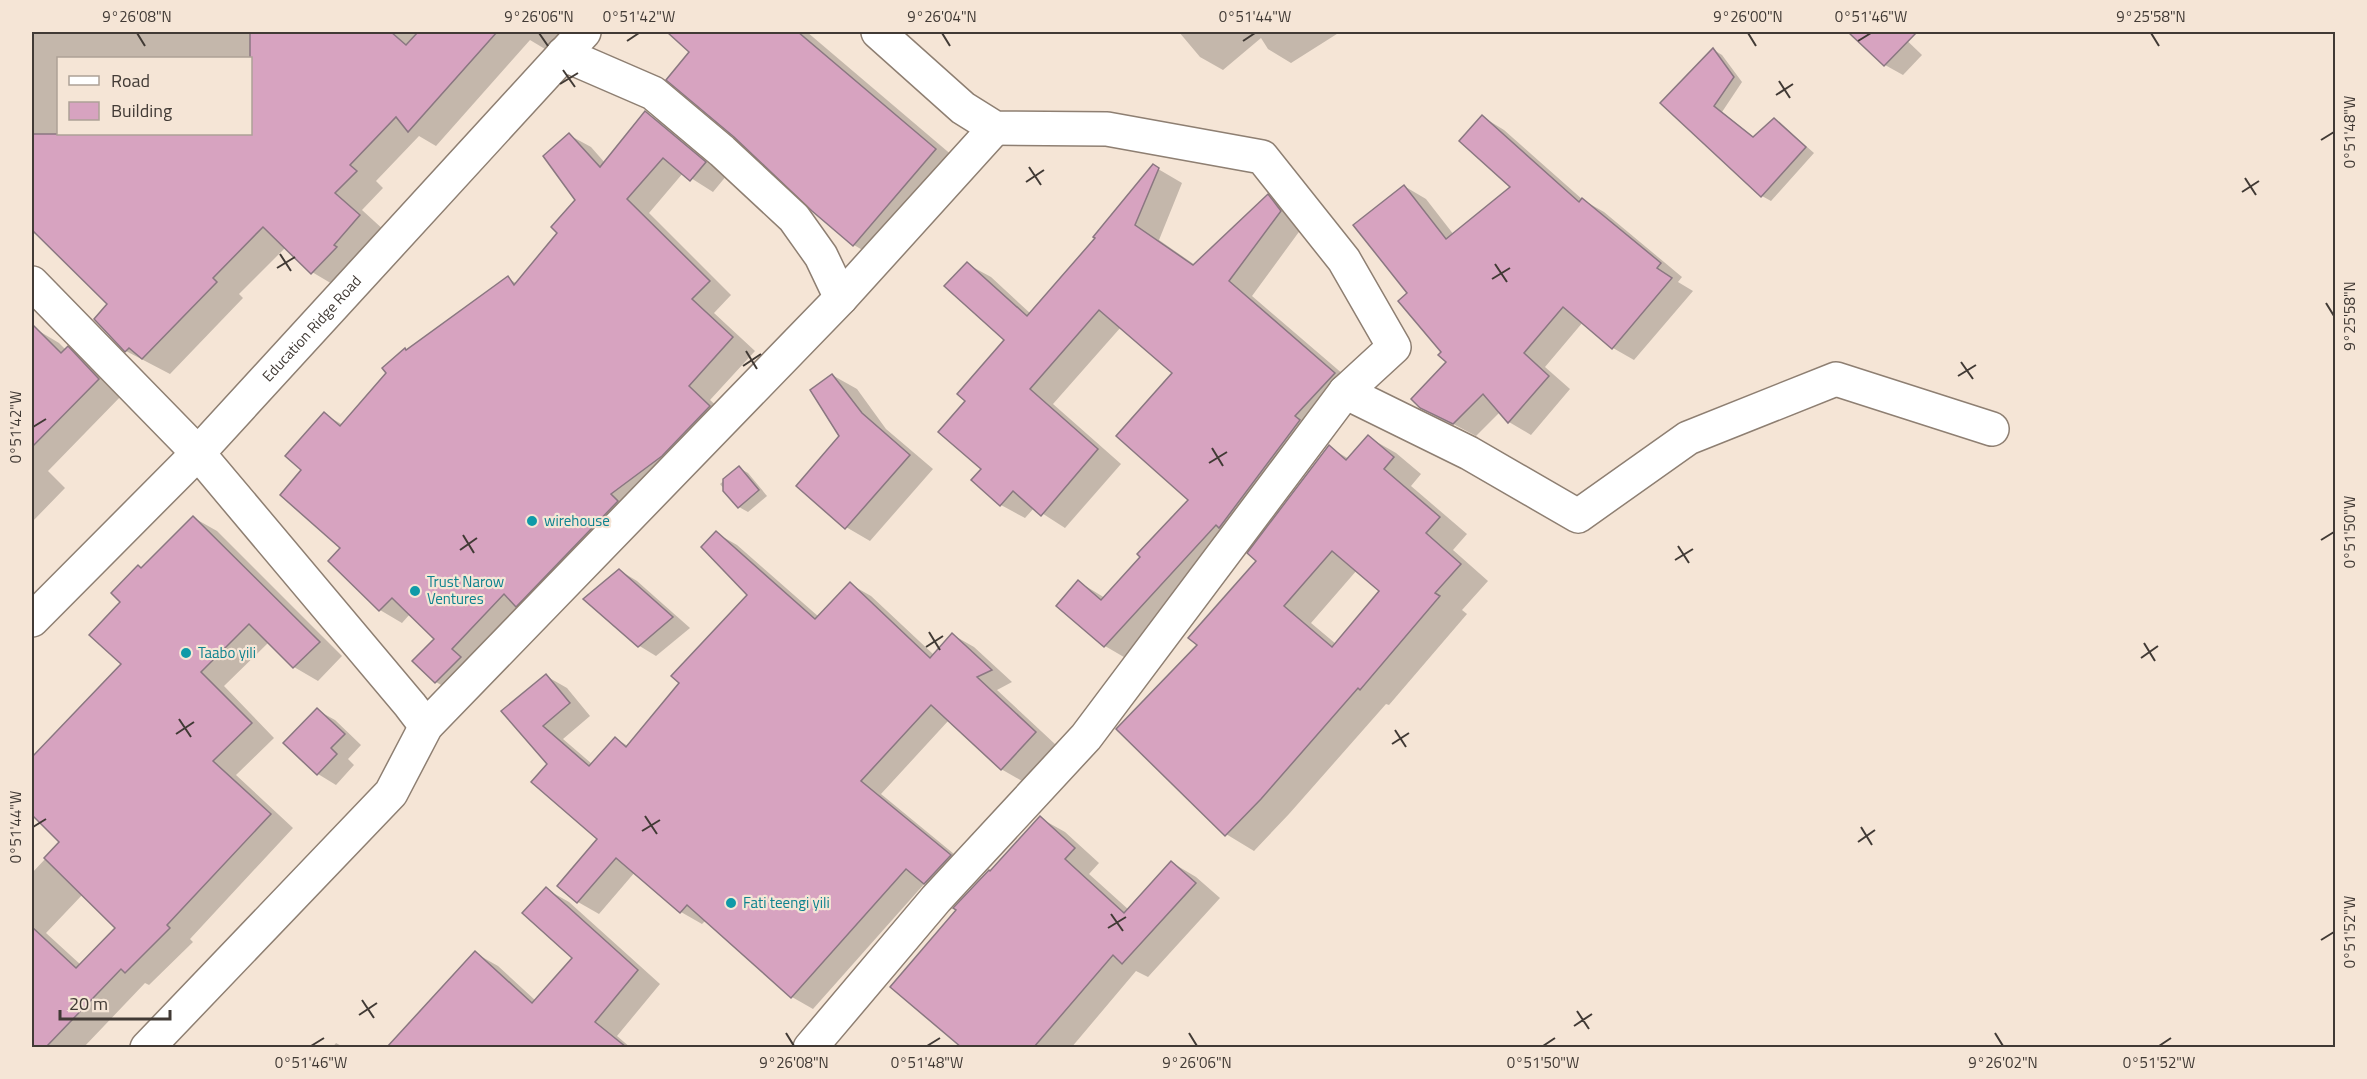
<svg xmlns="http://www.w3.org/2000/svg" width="2367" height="1079" font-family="'Titillium Web',sans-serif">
<rect width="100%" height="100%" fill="#f5e5d6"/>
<g fill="#0003" fill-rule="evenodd">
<path d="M32 32H578L555 55 530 40 436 146 419 136 376 181 383 188 362 210 386 232 339 288 312 272 286 247 239 294 243 298 170 374 126 351 110 304 43 239 32 232ZM58 58H250V134H58Z"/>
<path d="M696 32H807L967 168 886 264 854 245 813 210 685 45Z"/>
<path d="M1179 32H1340L1291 63 1268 49 1261 38 1223 70 1200 57Z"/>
<path d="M1850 32H1898L1922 55 1903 75 1885 65Z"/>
<path d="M1714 50 1722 55 1742 82 1722 112 1755 138 1774 120 1782 125 1814 153 1771 201 1762 196 1662 103Z"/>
<path d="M645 113 667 125 727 175 713 192 683 173 649 213 731 295 714 313 755 351 710 400 731 419 458 695 436 682 414 661 436 639 410 614 402 623 380 610 342 548 303 470 324 414 343 425 407 351 508 278 517 284 559 232 577 200 569 135 591 147 605 163Z"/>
<path d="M1483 117 1504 130 1583 200 1604 212 1682 277 1678 282 1693 291 1634 360 1613 348 1583 322 1545 367 1570 389 1531 435 1509 422 1500 412 1476 436 1421 407 1449 362 1409 293 1404 186 1426 199 1454 235 1513 187Z"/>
<path d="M1153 166 1182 183 1159 240 1195 265 1268 196 1292 210 1304 225 1252 296 1358 387 1129 660 1105 646 1079 582 1105 598 1190 500 1174 373 1121 327 1053 404 1121 464 1065 528 1034 508 1025 518 1001 505 983 469 967 401 1006 340 967 264 991 277 1031 314 1097 238Z"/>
<path d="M34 328 59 343 66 350 68 348 93 363 123 394 48 471 65 488 32 522V331Z"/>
<path d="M832 375 857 389 886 429 933 469 870 541 846 527 841 436Z"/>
<path d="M1368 437 1396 453 1421 474 1411 486 1467 534 1453 550 1488 581 1462 610 1467 614 1389 705 1386 704 1289 814 1254 851 1226 834 1199 645 1259 561 1329 447 1349 459ZM1357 570 1381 591 1336 644 1311 623Z"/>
<path d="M739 468 748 473 767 496 748 512 739 507 720 484Z"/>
<path d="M194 518 217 531 342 656 318 681 294 667 269 642 224 686 274 738 236 775 293 828 190 939 193 942 149 985 145 983 83 1048H32V873L61 842 32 813V779L39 771 32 763V759L123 664 122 602 142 569ZM83 894 117 928 81 965 46 933Z"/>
<path d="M716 533 737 545 819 617 850 584 871 596 934 655 953 635 974 647 1012 682 997 690 1056 745 1022 781 1001 769 949 720 881 794 971 868 946 895 925 883 813 1009 792 997 706 920 702 924 681 912 635 872 599 914 578 902 599 839 549 764 503 712 546 676 567 688 590 716 563 739 592 764 616 739 628 746 681 683 749 595Z"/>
<path d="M619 570 637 581 690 628 656 656 638 645Z"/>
<path d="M317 710 335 720 361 745 348 759 354 765 336 785 318 774Z"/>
<path d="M1040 818 1065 832 1099 863 1089 874 1129 910 1171 862 1196 877 1220 898 1148 977 1136 971 1071 1048H963L892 987Z"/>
<path d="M546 889 569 902 660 984 617 1036 631 1048H389L475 953 498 966 536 1001 574 958Z"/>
<path d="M336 1043 345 1048H332Z"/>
</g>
<g fill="#d7a3c0" stroke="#8a7781" stroke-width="1.5" fill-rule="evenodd">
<path d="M250 32H391L406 45 418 32H497L408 132 396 117 350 165 357 171 335 193 360 215 334 245 337 247 311 274 263 227 213 278 217 282 142 359 129 348 125 352 94 319 107 304 32 230V134H250Z"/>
<path d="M667 32H798L936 149 853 246 812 211 734 137 666 80 689 52Z"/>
<path d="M1848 32H1917L1884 66Z"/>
<path d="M1713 48 1734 77 1714 106 1753 137 1774 118 1806 147 1761 197 1660 103Z"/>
<path d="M645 111 706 162 690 181 663 158 627 199 710 281 692 299 733 337 689 386 710 406 662 456 611 494 618 501 516 607 504 594 452 649 461 657 435 683 412 661 434 639 392 598 379 611 328 561 340 548 280 495 301 470 285 456 324 412 340 426 386 373 382 368 405 348 406 350 508 276 514 285 557 233 551 227 575 200 543 156 569 133 600 167Z"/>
<path d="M1482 115 1579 202 1582 198 1661 263 1657 268 1672 278 1612 349 1563 307 1524 353 1549 376 1508 423 1483 394 1453 424 1420 408 1411 399 1446 362 1438 355 1441 352 1398 301 1407 293 1353 225 1404 185 1446 239 1510 187 1459 141Z"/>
<path d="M1153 164 1159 168 1135 225 1193 265 1268 194 1281 211 1229 281 1335 373 1295 416 1300 420 1219 528 1216 525 1104 647 1056 606 1078 580 1101 600 1140 557 1137 554 1188 500 1116 436 1172 373 1099 310 1030 389 1098 449 1041 516 1013 491 1000 506 971 480 981 469 938 432 965 401 957 394 1004 340 944 286 967 262 1027 316 1095 238 1093 237Z"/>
<path d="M32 324 61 353 68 346 99 379 32 447Z"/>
<path d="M832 374 862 413 910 455 845 529 796 486 839 436 810 390Z"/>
<path d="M1368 435 1394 457 1384 469 1440 517 1426 533 1461 564 1435 593 1440 596 1360 690 1358 688 1261 799 1225 836 1116 729 1197 645 1188 638 1256 561 1247 553 1329 445 1346 460ZM1332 551 1379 591 1332 647 1284 606Z"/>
<path d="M739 466 759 490 738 508 723 491V479Z"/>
<path d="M193 516 320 642 293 668 249 624 201 672 252 723 213 761 271 814 167 925 170 928 125 973 121 969 46 1047H32V927L76 968 115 928 44 858 59 842 32 815V757L121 664 89 635 120 602 111 593 138 565 141 568Z"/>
<path d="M716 531 815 619 850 582 930 658 952 633 992 670 977 677 1036 732 1001 770 931 705 861 781 951 855 924 884 906 869 791 998 687 905 680 913 616 858 577 903 557 886 597 839 531 782 547 764 501 711 546 674 570 703 543 726 589 766 615 737 626 747 679 683 671 676 747 595 701 547Z"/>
<path d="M619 569 673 617 638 647 583 599Z"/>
<path d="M317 708 345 734 331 748 337 754 317 775 283 743Z"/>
<path d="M1040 816 1075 848 1065 859 1124 913 1171 861 1196 883 1122 964 1113 955 1034 1047H961L890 987 956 910 953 908 989 870 990 871Z"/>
<path d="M546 887 638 970 595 1022 626 1047H387L475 951 532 1003 572 958 522 913Z"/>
</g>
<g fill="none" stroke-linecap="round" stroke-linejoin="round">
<defs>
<g id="street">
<path d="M563 54 653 93 722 151 794 218 821 256 841 298"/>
<path d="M32 283 198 453 410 705 426 726"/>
<path d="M1345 392 1469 453 1578 516 1688 438 1836 379 1992 429"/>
<path d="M147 1048 391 793 426 726 841 298 995 128"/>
<path d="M810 1048 936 899 1086 737 1345 392 1394 347 1344 260 1262 157 1107 129 995 128 963 108 878 32"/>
</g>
<g id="secondary">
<path id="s1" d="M32 620 198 453 584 32"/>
</g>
</defs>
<use href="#street" stroke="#8e7f72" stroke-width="36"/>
<use href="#secondary" stroke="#8e7f72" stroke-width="36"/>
<use href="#street" stroke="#fff" stroke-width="33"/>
<use href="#secondary" stroke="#fff" stroke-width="33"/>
</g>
<path fill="none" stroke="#413a35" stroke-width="2" d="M137 33 145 46M539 33 548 46M942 33 950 46M1748 33 1756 46M2151 33 2159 46M627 41 639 33M1243 41 1255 33M1858 41 1871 33M563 70 575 87M1779 81 1790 98M560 84 578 73M1776 95 1793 84M2321 140 2334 132M1029 167 1041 185M2245 178 2256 195M1026 182 1044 170M2242 192 2259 181M280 254 291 271M1495 264 1507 282M277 268 295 257M1492 279 1510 268M2326 303 2334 316M746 351 757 369M1961 362 1973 379M743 366 761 354M1958 376 1976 365M33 427 46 419M1212 448 1223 466M1209 463 1227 452M463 535 474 553M2321 540 2334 532M1678 546 1689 563M460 550 477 538M1675 560 1693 549M929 632 940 650M2144 643 2155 661M926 647 943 636M2141 658 2158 646M179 719 191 737M1395 730 1406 747M176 734 194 722M1392 744 1409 733M645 816 657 834M33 827 46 819M1861 827 1872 845M642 831 660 820M1858 842 1875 830M1111 914 1123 931M1108 928 1126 917M2321 940 2334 932M362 1000 374 1018M1577 1011 1589 1029M359 1015 377 1003M1574 1026 1592 1014M786 1033 794 1046M1189 1033 1197 1046M1995 1033 2003 1046M311 1046 324 1038M927 1046 940 1038M1543 1046 1555 1038M2159 1046 2171 1038"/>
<g fill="#0f9aa8" stroke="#f5e5d6" stroke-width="2">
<circle cx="532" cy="521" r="6"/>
<circle cx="415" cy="591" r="6"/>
<circle cx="186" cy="653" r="6"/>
<circle cx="731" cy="903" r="6"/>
</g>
<g text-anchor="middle" stroke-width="4.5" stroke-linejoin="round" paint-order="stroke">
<g font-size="15" fill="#413a35" stroke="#f5e5d6">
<text dy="5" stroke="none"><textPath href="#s1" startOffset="404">Education Ridge Road</textPath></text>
</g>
<g font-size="15" fill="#0d838f" stroke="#f5e5d6" text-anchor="start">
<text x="544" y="526">wirehouse</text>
<text x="427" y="587">Trust Narow<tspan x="427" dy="17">Ventures</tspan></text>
<text x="198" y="658">Taabo yili</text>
<text x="743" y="908">Fati teengi yili</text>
</g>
</g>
<rect width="2367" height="1079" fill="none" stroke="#f5e5d6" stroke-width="66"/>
<rect x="57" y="57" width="195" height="78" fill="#f5e5d6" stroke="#ada196" stroke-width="1.5"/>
<rect x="69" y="76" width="30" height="9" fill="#ffffff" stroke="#ada196" stroke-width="1.5"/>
<text x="111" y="87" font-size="18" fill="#413a35">Road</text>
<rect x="69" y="102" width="30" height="18" fill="#d7a3c0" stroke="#ada196" stroke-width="1.5"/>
<text x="111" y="117" font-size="18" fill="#413a35">Building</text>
<path d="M60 1010v9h110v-9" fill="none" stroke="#413a35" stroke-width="3"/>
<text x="69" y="1010" font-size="18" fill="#413a35" stroke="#f5e5d6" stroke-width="4.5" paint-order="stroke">20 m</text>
<rect x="33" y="33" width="2301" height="1013" fill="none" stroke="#413a35" stroke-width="2"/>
<g font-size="15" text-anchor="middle" fill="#413a35">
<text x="137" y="22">9°26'08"N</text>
<text x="539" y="22">9°26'06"N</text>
<text x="639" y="22">0°51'42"W</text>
<text x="942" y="22">9°26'04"N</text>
<text x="1255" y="22">0°51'44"W</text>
<text x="1748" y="22">9°26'00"N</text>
<text x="1871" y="22">0°51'46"W</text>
<text x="2151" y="22">9°25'58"N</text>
<text transform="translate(2350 132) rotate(-90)" y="5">0°51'48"W</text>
<text transform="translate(2350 316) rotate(-90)" y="5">9°25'58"N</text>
<text transform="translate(16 427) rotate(-90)" y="5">0°51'42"W</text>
<text transform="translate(2350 532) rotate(-90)" y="5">0°51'50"W</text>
<text transform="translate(16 827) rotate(-90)" y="5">0°51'44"W</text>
<text transform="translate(2350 932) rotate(-90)" y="5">0°51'52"W</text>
<text x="311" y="1068">0°51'46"W</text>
<text x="794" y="1068">9°26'08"N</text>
<text x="927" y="1068">0°51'48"W</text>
<text x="1197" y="1068">9°26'06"N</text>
<text x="1543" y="1068">0°51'50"W</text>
<text x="2003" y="1068">9°26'02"N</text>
<text x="2159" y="1068">0°51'52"W</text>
</g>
</svg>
